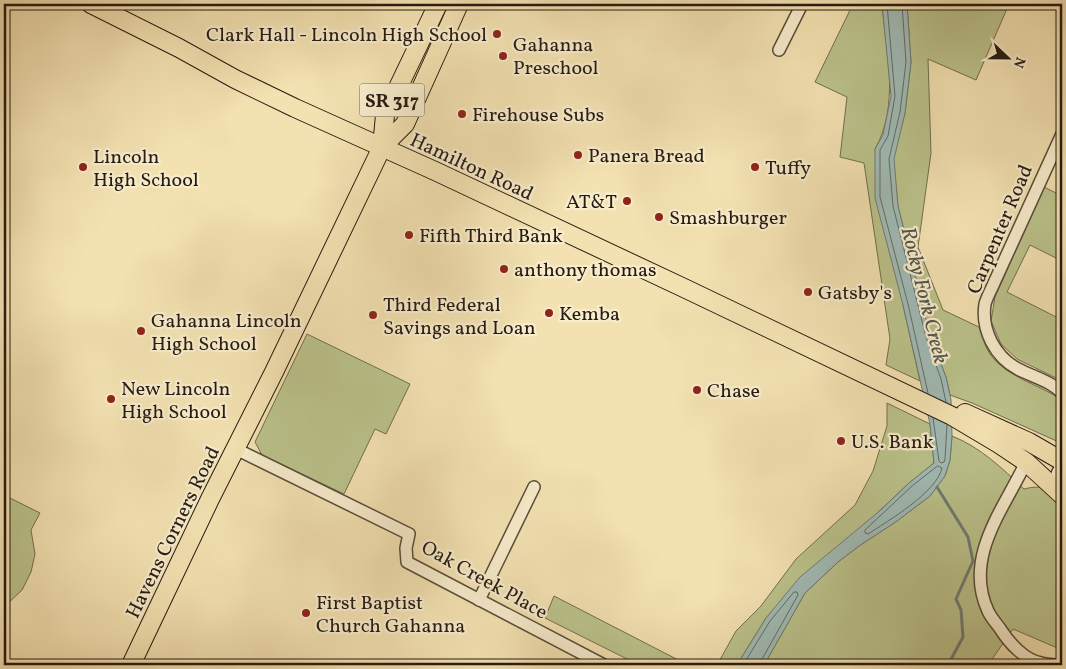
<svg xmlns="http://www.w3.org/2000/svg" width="1066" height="669" font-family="Vollkorn,serif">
<rect width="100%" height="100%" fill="#f3e1b1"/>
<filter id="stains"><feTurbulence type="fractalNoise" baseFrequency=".004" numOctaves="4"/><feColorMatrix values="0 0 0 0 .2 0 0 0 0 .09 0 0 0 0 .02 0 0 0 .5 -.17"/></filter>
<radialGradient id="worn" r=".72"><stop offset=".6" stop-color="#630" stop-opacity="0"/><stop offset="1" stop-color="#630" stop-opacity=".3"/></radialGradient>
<g fill="#bbc28b" stroke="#706e4e">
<path d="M853 4H882C886 51 900 105 875 149L903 305 920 381 886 365 890 339 864 163 840 157 847 97 815 82Z"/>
<path d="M907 4H1009L976 80 928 59 931 153 918 247 943 310 979 327C981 334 984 342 987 349 1001 376 1039 384 1062 400L1061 443 972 403 950 395 946 377 930 336 898 206 893 159 905 113 911 62Z"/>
<path d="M1044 187 1062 196V261L1030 245 1007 292 1062 320V381L1017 359 1001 344 991 321 995 297Z"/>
<path d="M307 334 410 384 386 434 375 429 344 494 262 455 255 442Z"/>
<path d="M887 403 930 424 934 463 909 483 766 618 737 665H717L736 631 761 606 796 559 855 505 873 471 887 426Z"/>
<path d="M952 436C980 447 1002 468 1024 489 1045 484 1047 489 1062 504V650L1013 629 988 665H764L805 593 838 562 859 546 897 521 930 496 945 476 950 460Z"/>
<path d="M4 495 40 513 31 530 35 554 31 572 22 590 4 607Z"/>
<path d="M554 596 688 665H639L545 618Z"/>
</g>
<path fill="#a0bbb6" stroke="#6f7b74" d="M882 4H907L911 62 905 113 894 159 898 206 930 336 946 377 951 400 952 436 950 460 945 476 930 496 897 521 859 546 838 562 805 593 764 665H737L766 618 800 577 882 509 909 483 934 463 930 424 903 305 875 198V149L883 135 891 96Z"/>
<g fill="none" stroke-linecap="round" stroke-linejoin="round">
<g stroke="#636b64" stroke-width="1">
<path d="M887 4 895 96 888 136 880 150V197L908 304 928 393"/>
<path d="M902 4 906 62 900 112 889 159 893 206 926 337 941 379 946 402"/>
<path d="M933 418 939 461 941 463 944 462 945 459 947 425"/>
<path d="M938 466 942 468C937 492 888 521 868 534L865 533V530L912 486Z"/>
<path d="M743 665 770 621 794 592H797L798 595 761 661V665"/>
</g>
<path stroke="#6f7b74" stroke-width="3" d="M937 487 968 537 973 561 956 599 961 610 963 637 948 665"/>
<defs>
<g id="minor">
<path d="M779 50 802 4"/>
<path d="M1062 134 994 283C991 290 987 297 985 304 981 330 995 357 1018 369 1033 377 1051 381 1062 393"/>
<path d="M236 449 409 534 406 548 407 562 604 665"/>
<path d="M1026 462C1004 509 963 557 988 611 991 618 997 624 1001 630 1010 644 1025 660 1041 663 1048 665 1054 665 1061 665"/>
<path d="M1055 488 1057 474 1062 464"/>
<path d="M479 600 534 487"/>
</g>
<g id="primary">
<path d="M91 4 179 48 235 79 295 108 435 171 684 288 952 416 999 444 1026 462 1062 495"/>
<path d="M382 147 385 115 438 4"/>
<path d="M965 413 1029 442 1062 461"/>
<path d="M131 665 210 499 274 372 382 147 405 124 459 4"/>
</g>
</defs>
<use href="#minor" stroke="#594c39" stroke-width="14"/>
<use href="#primary" stroke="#261b11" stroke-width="20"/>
<use href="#minor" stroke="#f7eccc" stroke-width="11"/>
<use href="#primary" stroke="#f3e1b1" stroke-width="18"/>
</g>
<g fill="#8f2418" stroke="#f7eccc" stroke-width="2">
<circle cx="497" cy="34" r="5"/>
<circle cx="503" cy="56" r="5"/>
<circle cx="462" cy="114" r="5"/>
<circle cx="578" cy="155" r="5"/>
<circle cx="83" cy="167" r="5"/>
<circle cx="755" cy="167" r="5"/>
<circle cx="627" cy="201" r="5"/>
<circle cx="659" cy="217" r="5"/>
<circle cx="409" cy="235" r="5"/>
<circle cx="504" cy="269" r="5"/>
<circle cx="808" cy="292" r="5"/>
<circle cx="549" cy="313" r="5"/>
<circle cx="373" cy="315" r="5"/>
<circle cx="141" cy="331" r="5"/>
<circle cx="697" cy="390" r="5"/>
<circle cx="111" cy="399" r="5"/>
<circle cx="841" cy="441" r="5"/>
<circle cx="306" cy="613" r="5"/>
</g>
<g text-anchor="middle" stroke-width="4.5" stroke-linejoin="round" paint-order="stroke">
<rect fill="#f7eccc" stroke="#655a49" stroke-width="1" x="359.5" y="83.5" width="65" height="33" rx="4"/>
<g font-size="19" font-weight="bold" fill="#261b11">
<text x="392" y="107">SR 317</text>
</g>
<g font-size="20" fill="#261b11" stroke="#f7eccc" text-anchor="start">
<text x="487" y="41" text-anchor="end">Clark Hall - Lincoln High School</text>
<text x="513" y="51">Gahanna<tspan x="513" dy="23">Preschool</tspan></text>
<text x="472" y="121">Firehouse Subs</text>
<text x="588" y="162">Panera Bread</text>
<text x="93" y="163">Lincoln<tspan x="93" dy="23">High School</tspan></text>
<text x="765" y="174">Tuffy</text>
<text x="617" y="208" text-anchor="end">AT&amp;T</text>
<text x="669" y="224">Smashburger</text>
<text x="419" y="242">Fifth Third Bank</text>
<text x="514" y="276">anthony thomas</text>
<text x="818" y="299">Gatsby's</text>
<text x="383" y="311">Third Federal<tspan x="383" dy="23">Savings and Loan</tspan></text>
<text x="559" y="320">Kemba</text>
<text x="151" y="327">Gahanna Lincoln<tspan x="151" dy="23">High School</tspan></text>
<text x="121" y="395">New Lincoln<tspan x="121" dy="23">High School</tspan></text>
<text x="707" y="397">Chase</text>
<text x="851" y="448">U.S. Bank</text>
<text x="316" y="609">First Baptist<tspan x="316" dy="23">Church Gahanna</tspan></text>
</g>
<g font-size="20" fill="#261b11" stroke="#f7eccc">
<text transform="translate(472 166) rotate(25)" y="7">Hamilton Road</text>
<text transform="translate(999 229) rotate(-67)" y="7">Carpenter Road</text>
<text transform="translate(172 532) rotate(-64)" y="7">Havens Corners Road</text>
<text transform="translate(485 579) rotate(29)" y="7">Oak Creek Place</text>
</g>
<g font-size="21" font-style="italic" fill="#51534b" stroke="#f7eccc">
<text transform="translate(925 295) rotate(76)" y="7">Rocky Fork Creek</text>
</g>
</g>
<rect width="1066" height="669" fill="none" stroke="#f3e1b1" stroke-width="20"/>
<rect x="5" y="5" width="1056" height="659" fill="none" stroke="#261b11" stroke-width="2.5"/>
<rect x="10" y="10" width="1046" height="649" fill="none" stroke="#261b11"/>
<g transform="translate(1008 58) rotate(112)" stroke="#f7eccc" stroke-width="4" paint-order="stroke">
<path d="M0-4L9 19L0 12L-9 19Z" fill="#261b11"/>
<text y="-8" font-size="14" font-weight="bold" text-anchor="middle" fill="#261b11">N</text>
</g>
<rect width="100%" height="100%" filter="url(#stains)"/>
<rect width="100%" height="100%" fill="url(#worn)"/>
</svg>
